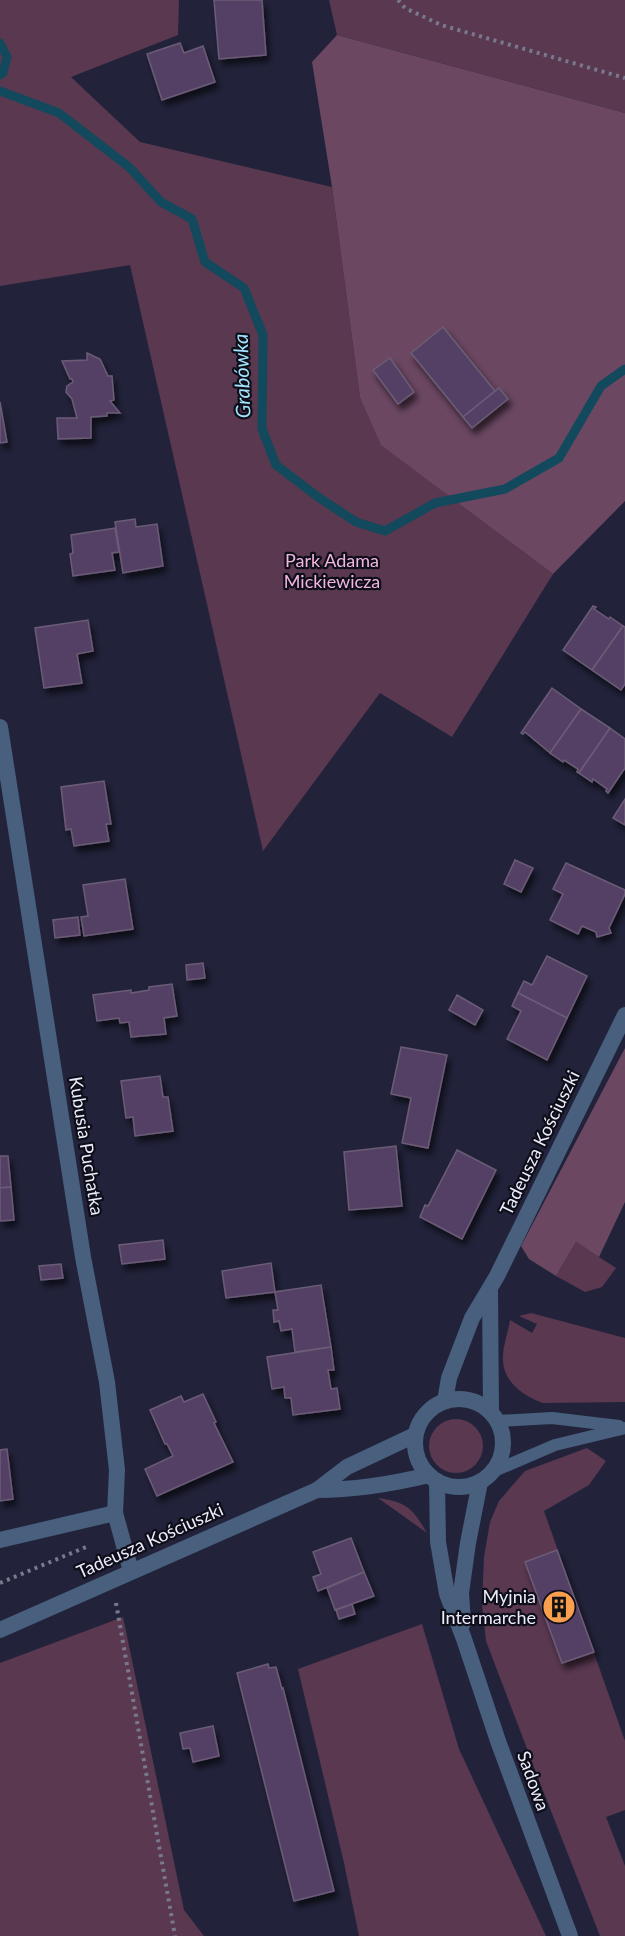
<svg xmlns="http://www.w3.org/2000/svg" width="625" height="1936" font-family="Lato,sans-serif">
<defs>
<filter id="shadow"><feDropShadow dx="3.5" dy="6" stdDeviation="3" flood-color="#0009"/></filter>
</defs>
<rect width="100%" height="100%" fill="#22233b"/>
<g fill="#593850">
<path d="M0 0H179L178 35 71 77 140 142 332 187 360 398 381 444 553 574 452 737 380 693 263 851 130 265 0 286Z"/>
<path d="M329 0H625V113L337 35Z"/>
<path d="M576 1242 616 1268 602 1287 585 1292 556 1276Z"/>
<path d="M531 1313 625 1338V1402L543 1403C525 1397 504 1383 503 1361 502 1348 508 1333 510 1320L532 1333 537 1324 519 1316Z"/>
<circle cx="456" cy="1446" r="27"/>
<path d="M587 1448 606 1461 589 1485 544 1511 625 1741V1810L606 1817 625 1866V1936H600L542 1788 486 1641 482 1605 484 1557 490 1522 499 1501 525 1471Z"/>
<path d="M378 1498C407 1502 412 1508 427 1533Z"/>
<path d="M123 1617 184 1910 204 1936H0V1663Z"/>
<path d="M422 1624 459 1749 546 1936H359L344 1863 298 1669Z"/>
</g>
<g fill="#6b4762">
<path d="M337 35 625 113V501L553 574 381 445 360 398 332 187 312 62Z"/>
<path d="M625 1048V1202L599 1257 576 1242 556 1276 529 1259 521 1246Z"/>
</g>
<g fill="none" stroke-linecap="round" stroke-linejoin="round">
<g stroke="#12495c" stroke-width="9">
<path d="M0 43 7 57 3 73 0 75"/>
<path d="M0 91 59 113 129 167 161 202 192 219 205 262 244 288 263 335 262 429 276 465 318 497 356 522 385 531 435 503 505 489 559 458 601 386 625 369"/>
</g>
</g>
<g fill="#554165" stroke="#6b5c76" stroke-width="1.5" filter="url(#shadow)">
<path d="M214 0H262L266 55 219 59Z"/>
<path d="M180 43 184 53 203 46 215 82 162 100 147 54Z"/>
<path d="M443 327 495 391 463 417 411 353Z"/>
<path d="M87 353 100 359 108 376H112L114 400 110 401 120 413H107V416L91 417V438L58 439 57 418H77L72 399 66 392 67 386 73 382 72 379H70L62 361 87 360Z"/>
<path d="M390 358 414 392 398 404 373 370Z"/>
<path d="M499 388 508 399 472 428 463 417Z"/>
<path d="M0 402 7 442 0 443Z"/>
<path d="M135 519 136 527 157 524 163 566 123 573 115 522Z"/>
<path d="M115 528 119 552 112 553 115 570 73 576 70 554 73 553 71 535Z"/>
<path d="M593 606 596 607 594 609 609 619 610 617 623 626 592 670 563 650Z"/>
<path d="M88 620 93 651 77 654 82 683 44 688 35 628Z"/>
<path d="M623 626 625 627V684L621 690 592 670Z"/>
<path d="M552 688 581 709 550 753 525 732 523 734 521 733Z"/>
<path d="M581 709 610 728 579 773 577 772 578 769 564 760 563 762 550 753Z"/>
<path d="M610 728 625 739V768L608 793 606 791 607 789 593 779 592 782 579 773Z"/>
<path d="M104 781 111 824H106L109 841 74 846 71 829 66 830 61 787Z"/>
<path d="M625 799V825L613 818Z"/>
<path d="M515 860 533 868 521 892 504 884Z"/>
<path d="M566 863 625 890V894L609 928 611 933 597 937 596 932 582 926 578 934 550 920 563 894 553 889Z"/>
<path d="M125 879 133 929 84 936 81 917 88 916 83 885Z"/>
<path d="M78 917 80 935 55 938 53 920Z"/>
<path d="M547 956 587 976 567 1018 518 993 524 981 532 985Z"/>
<path d="M203 963 205 978 187 980 186 965Z"/>
<path d="M172 984 177 1016 164 1018 166 1034 131 1037 129 1022 120 1023 119 1018 97 1021 93 995 131 990V993L149 990V987Z"/>
<path d="M518 993 567 1018 547 1060 507 1039 521 1011 512 1006Z"/>
<path d="M457 995 483 1010 475 1025 449 1010Z"/>
<path d="M401 1047 447 1055 428 1148 402 1143 411 1098 391 1094Z"/>
<path d="M160 1076 163 1097H168L173 1131 135 1136 133 1117 126 1118 121 1081Z"/>
<path d="M396 1146 402 1206 349 1210 344 1152Z"/>
<path d="M457 1150 496 1170 462 1239 420 1217 425 1205 428 1206Z"/>
<path d="M0 1156H8L11 1187 0 1188Z"/>
<path d="M11 1187 14 1220 0 1221V1188Z"/>
<path d="M163 1240 165 1259 122 1264 119 1245Z"/>
<path d="M271 1263 275 1292 226 1298 222 1271Z"/>
<path d="M61 1264 63 1278 41 1280 39 1266Z"/>
<path d="M321 1285 331 1347 295 1352 292 1329 281 1331 279 1321 274 1322 273 1310H278L275 1292Z"/>
<path d="M331 1347 334 1370H328L331 1389 337 1388 340 1409 293 1415 291 1398H285L284 1387 272 1389 267 1357Z"/>
<path d="M203 1394 216 1422 214 1423 233 1462 157 1496 145 1469 173 1456 167 1444H165L150 1410 181 1396 184 1402Z"/>
<path d="M7 1449 13 1499 0 1501V1450Z"/>
<path d="M351 1538 364 1572 318 1591 313 1577 321 1574 313 1552Z"/>
<path d="M557 1550 594 1652 562 1663 525 1562Z"/>
<path d="M364 1572 374 1596 335 1610 327 1588Z"/>
<path d="M352 1604 355 1614 339 1619 336 1610Z"/>
<path d="M268 1664 269 1668 276 1667 282 1689 283 1688 334 1891 294 1901 237 1673Z"/>
<path d="M213 1726 219 1756 193 1762 190 1748 183 1749 180 1733Z"/>
</g>
<g fill="none" stroke-linecap="round" stroke-linejoin="round">
<g stroke="#78798e" stroke-width="4" stroke-dasharray="3 4.5" stroke-linecap="butt">
<path d="M398 0 405 8 441 25 625 78"/>
<path d="M0 1583 86 1547"/>
<path d="M116 1603 175 1936"/>
</g>
<g stroke="#48607d" stroke-width="12">
<path d="M498 1421 552 1418 619 1426"/>
<path d="M492 1472 555 1445 625 1428"/>
</g>
<g stroke="#48607d" stroke-width="16">
<path d="M0 727 83 1257 107 1382 117 1470 115 1513 131 1571"/>
<path d="M0 1540 115 1513"/>
</g>
<g stroke="#48607d" stroke-width="16">
<path d="M490 1290 491 1412"/>
<circle cx="459" cy="1443" r="44"/>
<path d="M445 1401 449 1378 472 1318 497 1276 625 1015"/>
<path d="M437 1481 438 1542 447 1594 464 1639 498 1741 570 1936"/>
<path d="M317 1490C355 1490 392 1484 429 1475"/>
<path d="M463 1623 461 1593 468 1543 480 1482"/>
<path d="M0 1630 317 1490 347 1467 415 1435"/>
</g>
</g>
<defs>
<symbol id="building-disc" viewBox="-11 -11 22 22"><circle r="9.5" fill="#fa9f4e" stroke="#0d0e18"/><path d="M-4-6H4V6H1V3H-1V6H-4ZM-2.5-4.3h1.7v1.8h-1.7ZM.8-4.3h1.7v1.8H.8ZM-2.5-1h1.7V.8h-1.7ZM.8-1h1.7V.8H.8Z" fill="#111"/></symbol>
</defs>
<g fill-rule="evenodd">
<use href="#building-disc" x="540" y="1588" width="38" height="38"/>
</g>
<g text-anchor="middle" stroke-width="4.5" stroke-linejoin="round" paint-order="stroke">
<g font-size="18" fill="#f4b5e3" stroke="#0d0e18">
<text x="332" y="567">Park Adama<tspan x="332" dy="21">Mickiewicza</tspan></text>
</g>
<g font-size="18" fill="#ebecfd" stroke="#0d0e18">
<text transform="translate(540 1143) rotate(-64)" y="6">Tadeusza Kościuszki</text>
<text transform="translate(86 1146) rotate(81)" y="6">Kubusia Puchatka</text>
<text transform="translate(150 1541) rotate(-24)" y="6">Tadeusza Kościuszki</text>
<text transform="translate(533 1781) rotate(70)" y="6">Sadowa</text>
</g>
<g font-size="18" fill="#ebecfd" stroke="#0d0e18" text-anchor="end">
<text x="536" y="1603">Myjnia<tspan x="536" dy="21">Intermarche</tspan></text>
</g>
<g font-size="20" font-style="italic" fill="#a3e3ff" stroke="#0d0e18">
<text transform="translate(242 376) rotate(-92)" y="7">Grabówka</text>
</g>
</g>
</svg>
